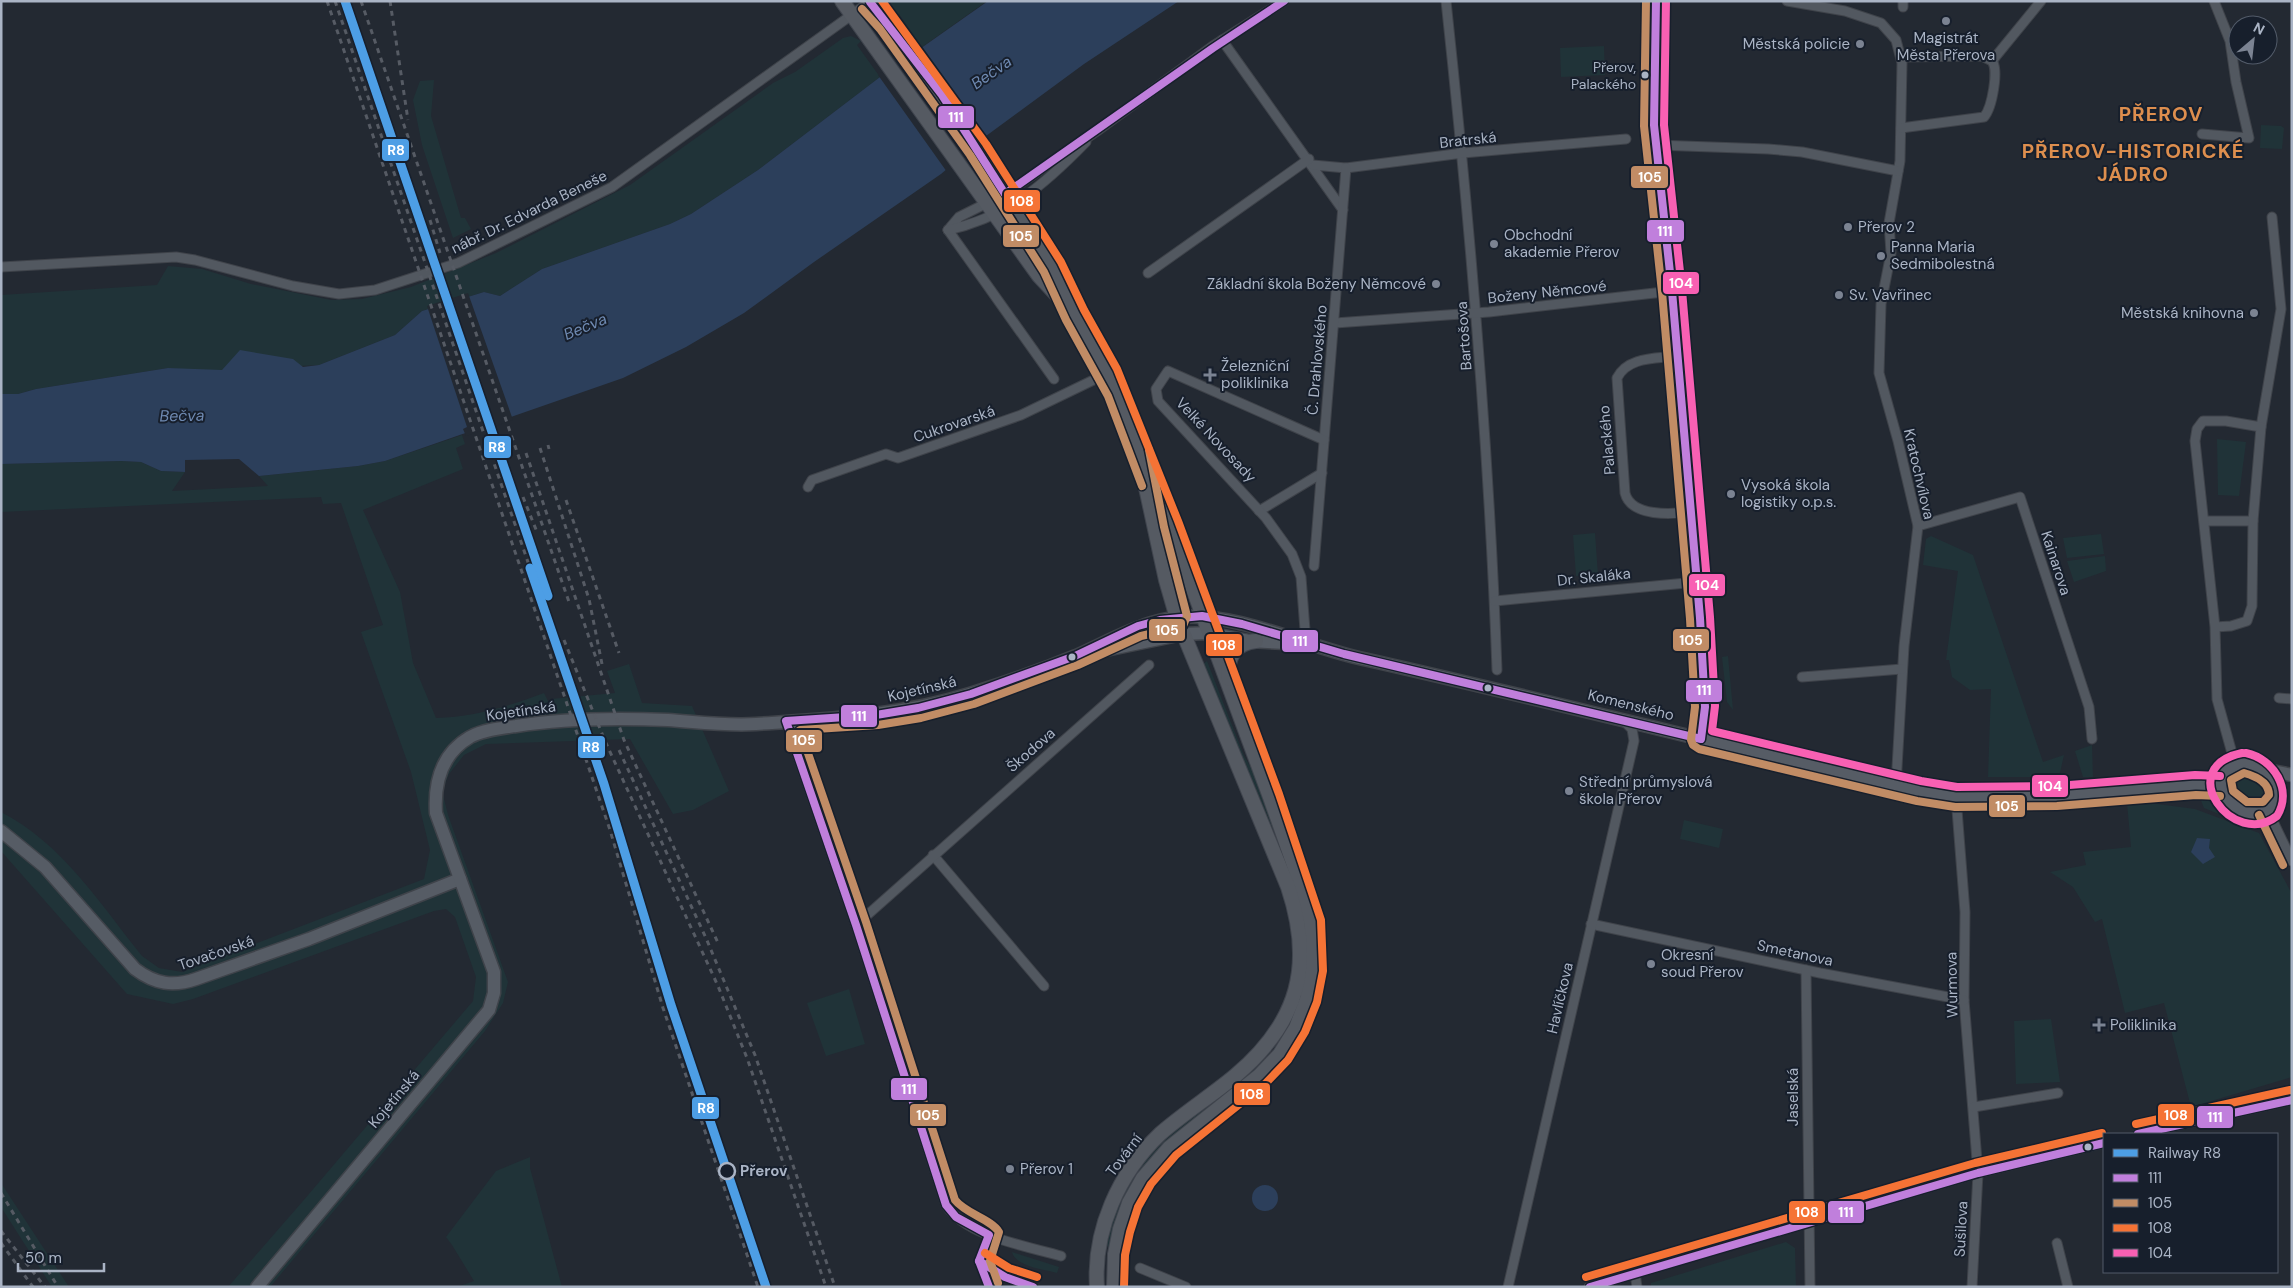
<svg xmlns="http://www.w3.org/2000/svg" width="2293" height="1288" font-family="'DM Sans',sans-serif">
<rect width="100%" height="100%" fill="#232932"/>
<g fill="#203338">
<path d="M891 1H987L922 47 899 14 893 19 890 8Z"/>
<path d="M851 36 861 41 857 45 880 77 758 170 691 214 670 224 542 269 500 296 484 292 422 311 395 335 319 365 200 371 168 368 36 389 18 394H1V295L157 285 168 266 202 269 251 284 331 300 362 299 411 287 496 253 630 185 773 83 795 72 843 38Z"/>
<path d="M1604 46 1605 75 1561 77 1560 48Z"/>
<path d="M434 80 431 116 461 218H465L471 229 453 238 422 145 413 100 420 81Z"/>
<path d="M2261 125 2281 126 2284 128 2282 149 2260 148Z"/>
<path d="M462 435 465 444 456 448 463 469 363 510 400 592 413 663 436 718C474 717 509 706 544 693L551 707V699L615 693 607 671 629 664 642 703 692 706 729 791 693 810 673 814 630 739 486 744 464 755 449 774 442 791 448 815 508 982 503 1003 485 1031 270 1287H228L303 1201 473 1001 476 977 455 917 446 909 434 911 193 999 173 1004 127 994 1 851V812C62 843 101 905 142 956L159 968 182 972 424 879 430 850 411 772 361 632 383 625 341 503 323 504 321 497 1 512V464L121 461 141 462 161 471 185 472 172 491 268 486 259 476 358 466 385 461Z"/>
<path d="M2217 439 2246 442 2239 496 2218 495Z"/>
<path d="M1595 533 1598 575 1576 576 1573 535Z"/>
<path d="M2101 534 2104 554 2067 558 2063 538Z"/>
<path d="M1931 536 1973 555 2043 762 2064 755 2059 777H1988L1991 689 1970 690 1952 677 1949 660H1946L1958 571 1923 565 1926 539Z"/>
<path d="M1700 554H1705L1711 611 1705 607Z"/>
<path d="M2105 556 2106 571 2074 582 2067 561Z"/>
<path d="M1712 626 1719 705 1717 715 1714 717 1707 635Z"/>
<path d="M1728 656 1733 710 1727 702 1722 657Z"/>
<path d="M1207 661 1244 756 1255 774 1282 851 1203 664Z"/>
<path d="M2092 745 2093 777H2083L2075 751Z"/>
<path d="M2247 773C2259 775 2270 781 2270 794 2260 815 2221 798 2233 777Z"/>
<path d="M2200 798C2219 799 2221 809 2236 816 2246 821 2257 820 2266 828H2254L2204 808Z"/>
<path d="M2142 802 2195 809 2259 833 2292 894V1077L2191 1107 2164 1003 2125 1013 2102 919 2095 922 2073 887 2050 872 2086 865 2083 852 2131 847 2127 803Z"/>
<path d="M1684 820 1723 829 1719 848 1680 839Z"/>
<path d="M849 989 865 1044 826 1056 807 1003Z"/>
<path d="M2051 1019 2060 1082 2016 1084 2014 1021Z"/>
<path d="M1209 1103 1211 1107 1168 1141 1110 1247 1106 1246C1119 1176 1156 1145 1209 1103Z"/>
<path d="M530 1157V1168L562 1287H457L474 1281 452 1245 446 1237 496 1171Z"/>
<path d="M1 1183 69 1287H52L1 1207Z"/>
<path d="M1786 1242 1795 1248 1796 1287H1651V1283Z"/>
<path d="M1012 1252 1059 1267 1057 1273C1044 1269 1016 1267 1012 1252Z"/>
</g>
<g fill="#2c3f5b">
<path d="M988 1H1179L1084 64 986 136 941 174 814 262 744 313 686 347 623 378 385 461 358 466 259 476 239 459 185 460V472L161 471 141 462 121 461 1 464V394H18L36 389 168 368 222 370 240 350 293 359 303 367 319 365 395 335 422 311 484 292 500 296 542 269 670 224 691 214 758 170 880 77Z"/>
<path d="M2197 838 2210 839 2209 848 2215 857 2203 864 2191 852Z"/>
<circle cx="1265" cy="1198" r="13"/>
</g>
<g fill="#232932">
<path d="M921 45 988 138 947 172 878 75Z"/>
<path d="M468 293 513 420 466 436 463 429 467 427 427 306Z"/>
</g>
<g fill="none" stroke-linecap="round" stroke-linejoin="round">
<defs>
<g id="street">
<path d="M1446 1C1470 224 1489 447 1497 670"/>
<path d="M1656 1 1654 125 1672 291 1700 618 1705 707 1701 739"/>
<path d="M1787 1 1845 11 1881 23 1896 40 1902 63 1900 161 1889 223 1891 253 1881 304 1879 373 1898 441 1918 526 1904 646 1896 785"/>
<path d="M1903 1V7"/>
<path d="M1222 40 1343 210"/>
<path d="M1992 61 2041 1"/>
<path d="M1901 128 1984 117C1992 108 1999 70 1992 61L1982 56 1902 57"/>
<path d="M2202 134 2249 138 2236 82 2230 41 2214 1"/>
<path d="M1656 145 1768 149 1802 152 1898 171"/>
<path d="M1313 165 1346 168 1463 153 1626 139"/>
<path d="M948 230 959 217 1005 194 1097 131 1213 46 1284 1"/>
<path d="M948 230 1054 379"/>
<path d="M948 230C1008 217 1045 184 1086 142"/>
<path d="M1 267 176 257 195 260 293 286 339 294 375 290 458 263 612 187 871 1"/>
<path d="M1148 273 1309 159"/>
<path d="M1335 323 1489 312 1672 291"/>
<path d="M1677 356C1657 359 1628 356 1617 378L1625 493C1631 517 1673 515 1691 511"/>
<path d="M2261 427 2281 309 2272 217"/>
<path d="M808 487 812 480 886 454 898 458 1021 415 1108 373"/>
<path d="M1259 511 1322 473"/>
<path d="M2204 521H2253"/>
<path d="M1918 526 2020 497 2089 707 2092 739"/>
<path d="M1314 566 1346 168"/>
<path d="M1495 601 1697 582"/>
<path d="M2215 627 2231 626 2247 621 2252 606 2253 521 2261 427 2226 421H2203L2197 429 2195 441 2215 627 2217 699 2235 764"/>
<path d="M1304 644 1305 630 1301 577 1292 554 1266 518 1158 401 1156 389 1168 371 1324 440"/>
<path d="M1802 677 1902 669"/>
<path d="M2279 698 2292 699"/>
<path d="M786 721 856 925 946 1205C967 1237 1027 1246 1061 1256"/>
<path d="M1956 797 1965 912 1964 1000 1978 1173 1972 1287"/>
<path d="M2268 811 2292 861"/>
<path d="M933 855 1044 986"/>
<path d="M1591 924 1820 973 1964 1000"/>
<path d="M856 925 1149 665"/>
<path d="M1806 970 1810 1287"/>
<path d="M1974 1107 2058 1093"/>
<path d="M2138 1134 2292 1100"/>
<path d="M2057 1243 2068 1287"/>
<path d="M1140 1268 1186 1287"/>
<path d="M1635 1273 1637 1287"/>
<path d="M1508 1287 1634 741 1632 729 1623 720"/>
<path d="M1589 1287 1978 1173 2104 1143"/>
</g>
<g id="secondary">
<path d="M1091 653 1183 634 1208 633 1249 641 1286 643"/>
<path d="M2244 763C2262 765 2293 785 2274 806 2259 823 2226 809 2221 790 2217 774 2230 765 2244 763Z"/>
<path d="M2267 770 2292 775"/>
<path d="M1 831 45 867 135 969C155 984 173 987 196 979L309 939 460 879"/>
<path d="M257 1287 489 1010 494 993V972L436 813C434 783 441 754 470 737 483 730 501 728 516 726 566 718 618 718 668 720 697 722 727 726 756 724 829 719 900 716 970 694 1005 683 1042 670 1076 656 1117 638 1156 612 1204 617 1257 622 1308 646 1359 658 1503 690 1645 726 1788 760 1838 771 1887 785 1937 795L1984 798 2057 796 2196 785 2220 786"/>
</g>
<g id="primary">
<path d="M842 1 1039 276 1067 306"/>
<path d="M869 1 888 23 978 149 1053 267 1075 315 1108 373 1169 524 1270 797 1296 871 1311 922 1313 969 1307 999 1296 1028 1280 1054 1259 1076 1169 1148 1143 1178 1129 1203 1120 1229 1115 1254 1114 1287"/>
<path d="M1229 679C1226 658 1235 643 1256 641"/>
<path d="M1097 1287C1093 1230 1119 1173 1160 1134 1184 1113 1211 1096 1235 1076 1299 1022 1314 965 1288 887L1177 618 1166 580 1145 483"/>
</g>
</defs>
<use href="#street" stroke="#3f434a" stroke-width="11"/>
<use href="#secondary" stroke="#3f434a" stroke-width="15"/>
<use href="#primary" stroke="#40454e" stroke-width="16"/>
<use href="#street" stroke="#525860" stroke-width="9"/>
<use href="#secondary" stroke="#565c65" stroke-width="12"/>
<use href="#primary" stroke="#555a62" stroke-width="14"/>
<g stroke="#565b64" stroke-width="3" stroke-dasharray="5 5" stroke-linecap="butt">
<path d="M327 1 610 830 663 1008 758 1287"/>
<path d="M335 1 530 568"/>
<path d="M361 1 569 602"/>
<path d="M390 1 408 120"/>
<path d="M430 220 440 253"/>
<path d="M548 445 549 449"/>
<path d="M540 448 589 599 602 664"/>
<path d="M526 453 624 740 719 945"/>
<path d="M523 497 537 532"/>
<path d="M566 500 619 653"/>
<path d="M564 640 605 741 718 986 747 1058 826 1287"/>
<path d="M619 750 706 938 755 1055 835 1287"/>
<path d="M1 1193 58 1287"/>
<path d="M1 1231 45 1287"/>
<path d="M1 1243 33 1287"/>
</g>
<defs>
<g id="bus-1">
<path d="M870 2 942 95 1005 194 1213 48 1284 1"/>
<path d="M2138 1134 2292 1100"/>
<path d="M979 1261 1005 1277 1033 1287"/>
<path d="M989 1287 979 1261 989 1235 956 1217 946 1205 856 925 786 721 876 715 918 708 971 694 1075 656 1138 626 1160 620 1202 616 1242 624 1344 654 1701 739 1705 707 1700 618 1672 291 1654 125 1656 1"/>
<path d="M1590 1287 1978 1173 2104 1143"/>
</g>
<g id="bus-2">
<path d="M1646 1 1644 126 1662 292 1690 619 1695 707 1691 740 1693 745 1699 749 1917 801 1955 807 2057 806 2196 795 2220 796"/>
<path d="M862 9 880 29 970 155 1044 272 1066 320 1108 396 1142 486"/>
<path d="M2244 773C2255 776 2269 782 2269 795L2263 802H2247L2233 791 2231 780Z"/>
<path d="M2259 815 2283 865"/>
<path d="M998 1283 990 1261 999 1232C991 1219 966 1214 955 1200L866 922 800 730 878 725 921 718 974 704 1078 665 1141 636 1183 626 1187 616 1164 527 1149 450"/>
</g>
<g id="bus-3">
<path d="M882 1 986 144 1061 262 1084 310 1117 369 1178 521 1279 794 1321 920 1323 971 1317 1002 1305 1032 1288 1060 1266 1083 1176 1155 1151 1184 1138 1207 1130 1232 1125 1255 1124 1287"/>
<path d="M2136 1124 2290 1090"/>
<path d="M985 1253 1009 1268 1037 1277"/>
<path d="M1586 1277 1975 1163 2102 1133"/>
</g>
<g id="bus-4">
<path d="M1666 1 1664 125 1682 290 1710 617 1715 706 1712 731 1921 781 1957 787 2057 786 2195 775 2220 776"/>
<path d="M2242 753C2172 768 2234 850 2277 816 2293 790 2274 759 2246 753"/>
</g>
</defs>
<use href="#bus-1" stroke="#171f2c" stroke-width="11"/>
<use href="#bus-2" stroke="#171f2c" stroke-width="11"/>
<use href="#bus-3" stroke="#171f2c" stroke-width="11"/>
<use href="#bus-4" stroke="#171f2c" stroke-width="11"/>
<use href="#bus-1" stroke="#c07fdc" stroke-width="8"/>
<use href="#bus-2" stroke="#c18c65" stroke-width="8"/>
<use href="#bus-3" stroke="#f57335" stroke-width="8"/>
<use href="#bus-4" stroke="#f860b3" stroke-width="8"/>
<defs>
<g id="rail-1">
<path d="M345 1 548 596"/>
<path d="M530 568 604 784 671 1005 766 1287"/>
</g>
</defs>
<use href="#rail-1" stroke="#171f2c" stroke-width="12"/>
<use href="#rail-1" stroke="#4d9ee5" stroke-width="9"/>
</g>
<g fill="#7b8392" stroke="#171f2c" stroke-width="2">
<circle cx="1946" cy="21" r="5"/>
<circle cx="1860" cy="44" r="5"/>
<circle cx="1848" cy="227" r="5"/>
<circle cx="1494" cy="244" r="5"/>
<circle cx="1881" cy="256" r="5"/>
<circle cx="1436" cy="284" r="5"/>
<circle cx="1839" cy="295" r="5"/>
<circle cx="2254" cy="313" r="5"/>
<path d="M1207.5 367.5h5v5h5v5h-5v5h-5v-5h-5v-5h5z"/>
<circle cx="1731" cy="494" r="5"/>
<circle cx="1569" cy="791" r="5"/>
<circle cx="1651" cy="964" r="5"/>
<path d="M2096.5 1017.5h5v5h5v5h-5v5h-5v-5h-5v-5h5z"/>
<circle cx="1010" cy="1169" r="5"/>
</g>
<g fill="#aab4c5" stroke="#171f2c" stroke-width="2">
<circle cx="1645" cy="75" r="4.5"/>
<circle cx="1072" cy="657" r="4.5"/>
<circle cx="1488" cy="688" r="4.5"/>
<circle cx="2088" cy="1147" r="4.5"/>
</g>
<circle fill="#171f2c" stroke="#aab4c5" stroke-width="2.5" cx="727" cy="1171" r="8"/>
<g text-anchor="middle" stroke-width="4" stroke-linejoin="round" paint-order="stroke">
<g font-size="14" fill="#aab4c5" stroke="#171f2c" text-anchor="end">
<text x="1636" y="72">Přerov,<tspan x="1636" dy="17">Palackého</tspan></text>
</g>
<g font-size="15" fill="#aab4c5" stroke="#171f2c" text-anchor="start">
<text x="1946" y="43" text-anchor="middle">Magistrát<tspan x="1946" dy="17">Města Přerova</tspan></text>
<text x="1850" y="49" text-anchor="end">Městská policie</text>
<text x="1858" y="232">Přerov 2</text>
<text x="1504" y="240">Obchodní<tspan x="1504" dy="17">akademie Přerov</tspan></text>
<text x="1891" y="252">Panna Maria<tspan x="1891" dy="17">Sedmibolestná</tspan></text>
<text x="1426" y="289" text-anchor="end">Základní škola Boženy Němcové</text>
<text x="1849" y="300">Sv. Vavřinec</text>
<text x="2244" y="318" text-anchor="end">Městská knihovna</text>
<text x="1221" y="371">Železniční<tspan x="1221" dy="17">poliklinika</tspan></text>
<text x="1741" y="490">Vysoká škola<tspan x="1741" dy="17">logistiky o.p.s.</tspan></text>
<text x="1579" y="787">Střední průmyslová<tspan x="1579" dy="17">škola Přerov</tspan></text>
<text x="1661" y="960">Okresní<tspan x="1661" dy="17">soud Přerov</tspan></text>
<text x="2110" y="1030">Poliklinika</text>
<text x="1020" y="1174">Přerov 1</text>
</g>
<g font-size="15" fill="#aab4c5" stroke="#171f2c">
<text transform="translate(1468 140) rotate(-6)" y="5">Bratrská</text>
<text transform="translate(529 212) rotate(-26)" y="5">nábř. Dr. Edvarda Beneše</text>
<text transform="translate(1547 292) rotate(-6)" y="5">Boženy Němcové</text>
<text transform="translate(1464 336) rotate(-94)" y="5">Bartošova</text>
<text transform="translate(1317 360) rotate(-85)" y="5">Č. Drahlovského</text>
<text transform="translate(954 424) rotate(-19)" y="5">Cukrovarská</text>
<text transform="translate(1216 440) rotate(47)" y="5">Velké Novosady</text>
<text transform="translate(1607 440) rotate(-95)" y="5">Palackého</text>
<text transform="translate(1919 474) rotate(77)" y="5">Kratochvílova</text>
<text transform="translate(2056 563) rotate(72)" y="5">Kainarova</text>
<text transform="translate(1594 577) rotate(-6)" y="5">Dr. Skaláka</text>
<text transform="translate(922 689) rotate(-13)" y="5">Kojetínská</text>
<text transform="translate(1631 705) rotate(14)" y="5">Komenského</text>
<text transform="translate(521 711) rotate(-8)" y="5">Kojetínská</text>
<text transform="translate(1031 750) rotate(-41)" y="5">Škodova</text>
<text transform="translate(216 953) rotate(-19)" y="5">Tovačovská</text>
<text transform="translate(1795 953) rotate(12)" y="5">Smetanova</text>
<text transform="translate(1952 985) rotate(-91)" y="5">Wurmova</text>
<text transform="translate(1560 998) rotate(-77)" y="5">Havlíčkova</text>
<text transform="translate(1793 1097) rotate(-90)" y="5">Jaselská</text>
<text transform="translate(394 1099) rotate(-50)" y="5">Kojetínská</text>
<text transform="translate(1124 1155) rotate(-53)" y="5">Tovární</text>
<text transform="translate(1961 1229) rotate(-87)" y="5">Sušilova</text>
</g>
<g font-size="15" font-weight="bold" fill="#aab4c5" stroke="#171f2c" text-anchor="start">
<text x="740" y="1176">Přerov</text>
</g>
<g font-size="16" font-style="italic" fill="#6f8ab2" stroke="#171f2c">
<text transform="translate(991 72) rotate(-35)" y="6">Bečva</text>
<text transform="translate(585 326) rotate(-23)" y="6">Bečva</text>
<text transform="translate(182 415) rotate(-1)" y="6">Bečva</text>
</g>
<g font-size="20" font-weight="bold" letter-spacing="1" fill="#dd8e4e" stroke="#171f2c">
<text x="2161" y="121">PŘEROV</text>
<text x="2133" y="158">PŘEROV-HISTORICKÉ<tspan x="2133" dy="23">JÁDRO</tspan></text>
</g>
</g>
<g stroke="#171f2c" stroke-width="2">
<rect x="937" y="105" width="38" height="24" rx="5" fill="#c07fdc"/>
<rect x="381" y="138" width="29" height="24" rx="5" fill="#4d9ee5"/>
<rect x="1630" y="165" width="39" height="24" rx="5" fill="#c18c65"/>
<rect x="1003" y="189" width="38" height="24" rx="5" fill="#f57335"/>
<rect x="1646" y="219" width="39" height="24" rx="5" fill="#c07fdc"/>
<rect x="1002" y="224" width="38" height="24" rx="5" fill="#c18c65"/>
<rect x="1662" y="271" width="38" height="24" rx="5" fill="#f860b3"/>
<rect x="483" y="435" width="29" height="24" rx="5" fill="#4d9ee5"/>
<rect x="1688" y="573" width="38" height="24" rx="5" fill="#f860b3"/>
<rect x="1148" y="618" width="38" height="24" rx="5" fill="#c18c65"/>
<rect x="1672" y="628" width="38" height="24" rx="5" fill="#c18c65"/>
<rect x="1281" y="629" width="38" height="24" rx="5" fill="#c07fdc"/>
<rect x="1205" y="633" width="38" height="24" rx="5" fill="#f57335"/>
<rect x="1685" y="679" width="38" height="24" rx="5" fill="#c07fdc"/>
<rect x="840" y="704" width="38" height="24" rx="5" fill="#c07fdc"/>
<rect x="785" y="729" width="38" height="24" rx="5" fill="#c18c65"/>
<rect x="577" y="735" width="29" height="24" rx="5" fill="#4d9ee5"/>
<rect x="2031" y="774" width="38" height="24" rx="5" fill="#f860b3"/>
<rect x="1988" y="794" width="38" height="24" rx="5" fill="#c18c65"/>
<rect x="890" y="1077" width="38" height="24" rx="5" fill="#c07fdc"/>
<rect x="1233" y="1082" width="38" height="24" rx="5" fill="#f57335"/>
<rect x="691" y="1096" width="29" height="24" rx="5" fill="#4d9ee5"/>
<rect x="2157" y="1103" width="38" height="24" rx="5" fill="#f57335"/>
<rect x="909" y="1103" width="38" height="24" rx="5" fill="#c18c65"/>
<rect x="2196" y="1105" width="38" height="24" rx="5" fill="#c07fdc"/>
<rect x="1827" y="1200" width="38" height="24" rx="5" fill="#c07fdc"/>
<rect x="1788" y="1200" width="38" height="24" rx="5" fill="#f57335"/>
</g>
<g font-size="14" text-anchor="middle" font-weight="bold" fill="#fff">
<text x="956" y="122">111</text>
<text x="396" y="155">R8</text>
<text x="1650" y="182">105</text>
<text x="1022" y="206">108</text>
<text x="1665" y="236">111</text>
<text x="1021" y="241">105</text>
<text x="1681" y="288">104</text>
<text x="497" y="452">R8</text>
<text x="1707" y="590">104</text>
<text x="1167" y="635">105</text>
<text x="1691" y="645">105</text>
<text x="1300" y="646">111</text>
<text x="1224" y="650">108</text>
<text x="1704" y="695">111</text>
<text x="859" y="721">111</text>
<text x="804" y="745">105</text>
<text x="591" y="752">R8</text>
<text x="2050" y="791">104</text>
<text x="2007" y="811">105</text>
<text x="909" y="1094">111</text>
<text x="1252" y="1099">108</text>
<text x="706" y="1113">R8</text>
<text x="2176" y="1120">108</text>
<text x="928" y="1120">105</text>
<text x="2215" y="1122">111</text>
<text x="1846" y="1217">111</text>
<text x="1807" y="1217">108</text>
</g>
<rect width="2293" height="1288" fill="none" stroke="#aab4c5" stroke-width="5"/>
<rect x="2103" y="1133" width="175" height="140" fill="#171f2c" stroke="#525b69"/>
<rect x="2113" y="1149" width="25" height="8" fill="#4d9ee5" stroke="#525b69"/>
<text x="2148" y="1158" font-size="15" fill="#aab4c5">Railway R8</text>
<rect x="2113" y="1174" width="25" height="8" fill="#c07fdc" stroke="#525b69"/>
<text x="2148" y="1183" font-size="15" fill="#aab4c5">111</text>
<rect x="2113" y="1199" width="25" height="8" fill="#c18c65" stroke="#525b69"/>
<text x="2148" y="1208" font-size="15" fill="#aab4c5">105</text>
<rect x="2113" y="1224" width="25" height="8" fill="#f57335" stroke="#525b69"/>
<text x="2148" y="1233" font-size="15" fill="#aab4c5">108</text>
<rect x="2113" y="1249" width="25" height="8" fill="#f860b3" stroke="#525b69"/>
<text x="2148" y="1258" font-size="15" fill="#aab4c5">104</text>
<g transform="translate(2253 40) rotate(28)"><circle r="24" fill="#171f2c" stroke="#525b69"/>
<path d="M0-4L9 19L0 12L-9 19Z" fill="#7b8392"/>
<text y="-8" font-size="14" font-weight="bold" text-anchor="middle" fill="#aab4c5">N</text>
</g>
<path d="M18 1263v8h86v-8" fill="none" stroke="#aab4c5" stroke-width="2.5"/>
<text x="25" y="1263" font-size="15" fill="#aab4c5" stroke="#171f2c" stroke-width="4" paint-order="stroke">50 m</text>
</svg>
